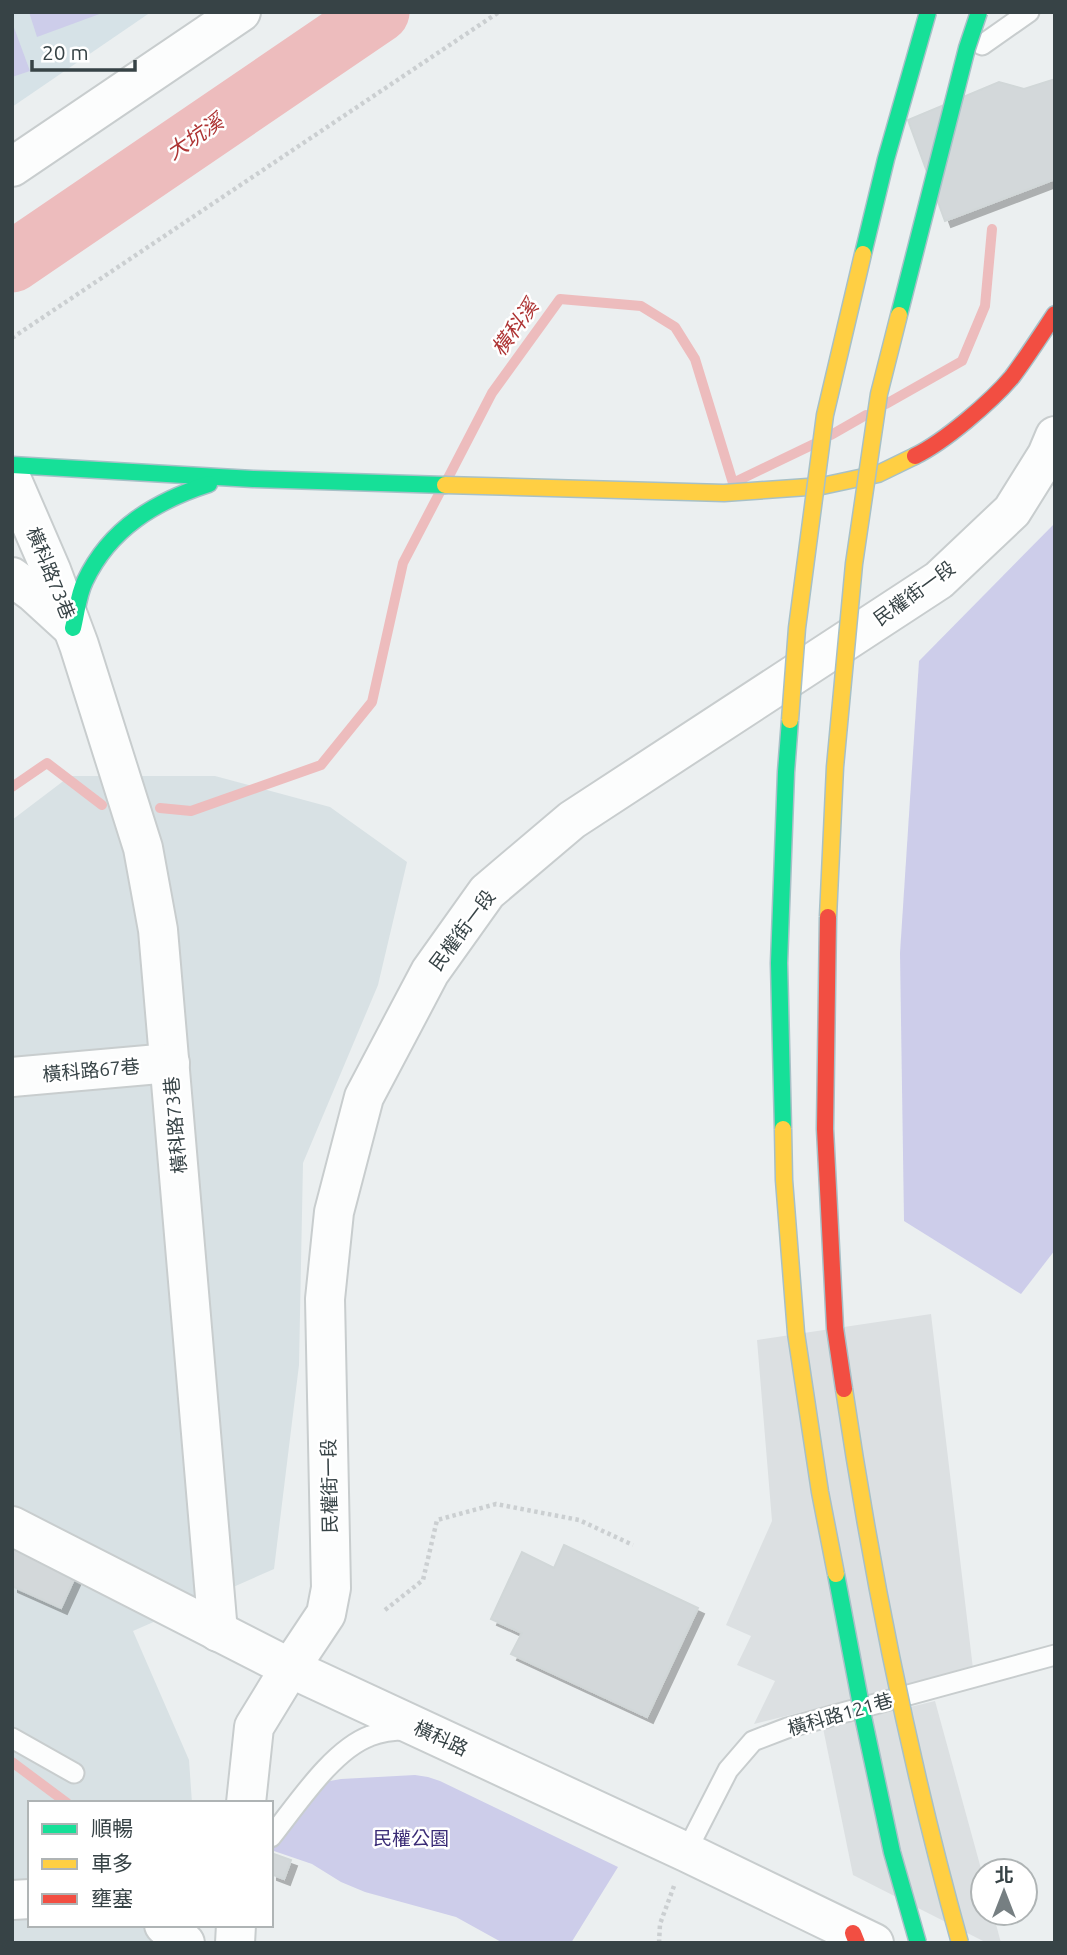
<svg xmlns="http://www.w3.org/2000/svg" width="1067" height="1955" font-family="Ubuntu,'Noto Sans TC',sans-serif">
<defs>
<filter id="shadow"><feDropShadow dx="6" dy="6" stdDeviation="0" flood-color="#0004"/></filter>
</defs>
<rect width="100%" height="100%" fill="#ebeff0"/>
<path fill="#d8e1e4" d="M70 776H215L330 807 407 862 378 985 303 1163 299 1365 274 1569 133 1631 189 1760 192 1803H30V1925H200L201 1943H12V820Z"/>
<path fill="#d6e2e7" d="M12 12H151L12 107Z"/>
<g fill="#cdcdea">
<path d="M29 12H105L37 37Z"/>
<path d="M12 22 30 71 12 77Z"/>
<path d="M1055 523V1250L1021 1294 904 1221 900 953 919 661Z"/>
<path d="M415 1775 428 1777 440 1781 618 1867 571 1943H503L456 1917 365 1892 341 1882 312 1864 271 1850V1847L319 1787 330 1781 341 1779Z"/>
</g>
<g fill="#dce0e2">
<path d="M931 1314 973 1669 754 1724 775 1681 737 1665 751 1636 726 1625 772 1521 757 1340Z"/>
<path d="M935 1701 983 1876V1913H993L1001 1943H987L853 1875 823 1728Z"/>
</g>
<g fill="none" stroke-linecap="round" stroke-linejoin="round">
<g stroke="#edbcbd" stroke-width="10">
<path d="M886 404 962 361 985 306 992 229"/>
<path d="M831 435 866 415"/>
<path d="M448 478 492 393 560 299 641 306 675 327 695 359 733 483 814 444"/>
<path d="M12 787 47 763 102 805"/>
<path d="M160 808 191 811 321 765 372 702 403 563 440 492"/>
<path d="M12 1762 67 1803"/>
</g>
<path stroke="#edbcbd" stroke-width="61" d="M12 262 379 12"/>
</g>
<g fill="#d3d8da" stroke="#d1d7d8" stroke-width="2" filter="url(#shadow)">
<path d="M1055 79V179L945 221 908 120 999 82 1024 89Z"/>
<path d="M564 1545 698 1608 647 1717 511 1654 522 1633 491 1619 522 1552 554 1568Z"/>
<path d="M12 1547 76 1575 61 1608 12 1586Z"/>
<path d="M271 1853 291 1860 284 1879 271 1874Z"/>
</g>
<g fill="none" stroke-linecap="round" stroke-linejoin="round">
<defs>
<g id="lane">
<path d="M982 45 1029 12"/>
<path d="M12 1738 74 1773"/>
<path d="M271 1837C296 1806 332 1750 370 1736 382 1731 395 1730 407 1730"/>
<path d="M686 1852 728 1770 753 1741 787 1728 1055 1655"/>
</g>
<g id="street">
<path d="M12 167 241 12"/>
<path d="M12 480 51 570 79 645 143 848 158 930 218 1632"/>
<path d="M12 577 34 593 69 625"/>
<path d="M12 1077 170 1063"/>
<path d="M12 1526 290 1668 686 1852 874 1943"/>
<path d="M246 1803 254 1727 290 1668 326 1614 331 1588 325 1299 334 1212 364 1097 430 972 487 892 572 820 939 580 1012 511 1047 455 1055 436"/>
<path d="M12 1900 30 1899"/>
<path d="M164 1925 185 1943"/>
<path d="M235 1943 236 1925"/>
</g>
<g id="fast">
<path d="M12 465 253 479 445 485"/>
<path d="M73 628C77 612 78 595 85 581 110 528 156 501 209 484"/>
</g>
<path id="slow" d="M445 485 724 493 822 486 878 474 915 456"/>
<g id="jam">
<path d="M915 456C944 442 991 402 1012 377 1027 357 1041 335 1055 314"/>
<path d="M853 1933 857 1943"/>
</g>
</defs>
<use href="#lane" stroke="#c8cdce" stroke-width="23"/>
<use href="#street" stroke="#c8cdce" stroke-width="42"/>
<use href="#fast" stroke="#a7c0c7" stroke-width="19"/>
<use href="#slow" stroke="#a7c0c7" stroke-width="19"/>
<use href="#jam" stroke="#a7c0c7" stroke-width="19"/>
<g stroke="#cbcfd1" stroke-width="4.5" stroke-dasharray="3.5 3.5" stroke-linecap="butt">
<path d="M12 338 499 12"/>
<path d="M385 1610 423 1580 437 1520 496 1504 579 1520 633 1545"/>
<path d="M659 1943 660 1924 674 1886"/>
</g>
<use href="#lane" stroke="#fcfdfd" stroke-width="19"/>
<use href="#street" stroke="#fcfdfd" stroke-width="38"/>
<use href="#fast" stroke="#16e098" stroke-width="16"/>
<use href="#slow" stroke="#ffcf43" stroke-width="16"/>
<use href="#jam" stroke="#f24e42" stroke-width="16"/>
<defs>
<g id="fast-bridge">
<path d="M863 254 886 159 928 12"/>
<path d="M899 315 967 48 979 12"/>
<path d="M783 1129 779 963 786 772 790 720"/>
<path d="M836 1574 864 1721 892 1852 918 1943"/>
</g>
<g id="slow-bridge">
<path d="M790 720 797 628 825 415 863 254"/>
<path d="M828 917 835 767 854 564 879 394 899 315"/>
<path d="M783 1129 784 1180 796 1333 820 1492 836 1574"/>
<path d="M844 1389C872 1576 909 1761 960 1943"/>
</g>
<path id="jam-bridge" d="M828 917 825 1129 835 1328 844 1389"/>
</defs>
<use href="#fast-bridge" stroke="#a7c0c7" stroke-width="19" stroke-linecap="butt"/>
<use href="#slow-bridge" stroke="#a7c0c7" stroke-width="19" stroke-linecap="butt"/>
<use href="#jam-bridge" stroke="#a7c0c7" stroke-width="19" stroke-linecap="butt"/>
<use href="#fast-bridge" stroke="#16e098" stroke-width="16"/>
<use href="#slow-bridge" stroke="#ffcf43" stroke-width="16"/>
<use href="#jam-bridge" stroke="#f24e42" stroke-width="16"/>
</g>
<g text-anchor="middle" stroke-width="5" stroke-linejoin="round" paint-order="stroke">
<g font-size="19" fill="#374346" stroke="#fff">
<text transform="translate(51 573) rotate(68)" y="7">橫科路73巷</text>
<text transform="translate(914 593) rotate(-36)" y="7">民權街一段</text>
<text transform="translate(462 930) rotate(-53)" y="7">民權街一段</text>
<text transform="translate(91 1070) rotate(-5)" y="7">橫科路67巷</text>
<text transform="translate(175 1125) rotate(-95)" y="7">橫科路73巷</text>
<text transform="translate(329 1486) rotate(-91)" y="7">民權街一段</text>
<text transform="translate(840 1714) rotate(-16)" y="7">橫科路121巷</text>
<text transform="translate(441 1738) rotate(25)" y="7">橫科路</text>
</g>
<g font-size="19" fill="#3b2c76" stroke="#fff">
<text x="411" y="1845">民權公園</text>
</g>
<g font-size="21" font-style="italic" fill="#ae3434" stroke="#fff">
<text transform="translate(195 137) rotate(-34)" y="7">大坑溪</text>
<text transform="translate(515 328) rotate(-54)" y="7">橫科溪</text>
</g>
</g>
<rect width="1067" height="1955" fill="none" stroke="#374346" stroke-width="28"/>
<rect x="28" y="1801" width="245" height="126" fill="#ffffff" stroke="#afb4b5" stroke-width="2"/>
<rect x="42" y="1824" width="35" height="10" fill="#16e098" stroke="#afb4b5" stroke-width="2"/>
<text x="91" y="1836" font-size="21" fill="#374346">順暢</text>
<rect x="42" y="1859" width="35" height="10" fill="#ffcf43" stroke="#afb4b5" stroke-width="2"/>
<text x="91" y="1871" font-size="21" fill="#374346">車多</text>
<rect x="42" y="1894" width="35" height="10" fill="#f24e42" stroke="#afb4b5" stroke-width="2"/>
<text x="91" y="1906" font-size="21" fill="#374346">壅塞</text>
<g transform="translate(1004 1892)"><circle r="33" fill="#ffffff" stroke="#afb4b5" stroke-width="2"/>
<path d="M0-5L12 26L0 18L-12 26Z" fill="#767f82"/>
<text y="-10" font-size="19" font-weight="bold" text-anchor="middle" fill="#374346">北</text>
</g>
<path d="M32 60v10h103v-10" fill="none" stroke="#374346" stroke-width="3.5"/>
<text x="42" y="60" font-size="21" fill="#374346" stroke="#ffffff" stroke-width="5" paint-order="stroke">20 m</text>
</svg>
